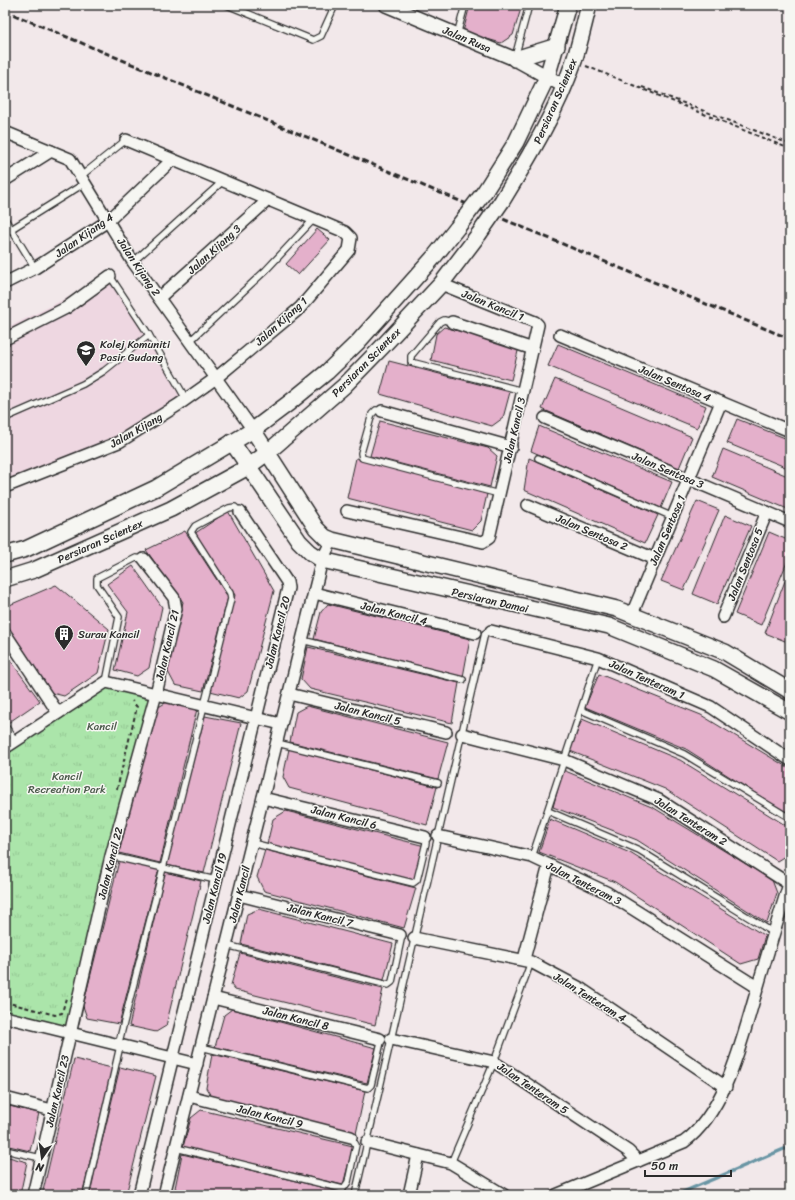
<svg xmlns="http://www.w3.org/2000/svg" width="795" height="1200" font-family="Sriracha,sans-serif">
<defs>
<pattern id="grass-tufts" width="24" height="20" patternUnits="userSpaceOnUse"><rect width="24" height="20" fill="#abe5aa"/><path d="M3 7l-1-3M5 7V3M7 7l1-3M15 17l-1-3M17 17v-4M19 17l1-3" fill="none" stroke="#93c592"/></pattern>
</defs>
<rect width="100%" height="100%" fill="#f2e8ea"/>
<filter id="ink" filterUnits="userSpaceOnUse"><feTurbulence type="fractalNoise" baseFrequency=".025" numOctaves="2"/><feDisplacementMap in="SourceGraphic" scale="8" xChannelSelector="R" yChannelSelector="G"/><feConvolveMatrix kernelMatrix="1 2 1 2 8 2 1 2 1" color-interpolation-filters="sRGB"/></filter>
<g filter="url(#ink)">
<path fill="#eed7e1" d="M110 276 186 399 119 442 5 487V329Z"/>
<path fill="url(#grass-tufts)" stroke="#6b886a" d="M106 682 156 693 69 1030 5 1012V748Z"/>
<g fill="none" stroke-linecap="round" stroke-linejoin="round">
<path stroke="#6995a4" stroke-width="3.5" d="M676 1195 784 1149H790"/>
</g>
<g fill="#e4b0cb" stroke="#2b2b2b">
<path d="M470 5H522L513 35 501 43 463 32Z"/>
<path d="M317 229 330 240 298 275 286 264Z"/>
<path d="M444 327 519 347 511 380 431 360 436 334Z"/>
<path d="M558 344 706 406 697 428 548 366Z"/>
<path d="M389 361 510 392 503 418 492 426 380 394Z"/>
<path d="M555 379 692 437 679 468 542 409Z"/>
<path d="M737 419 790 440V469L727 443Z"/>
<path d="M380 421 488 448 497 456 490 487 370 456Z"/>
<path d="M539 426 672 482 661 508 531 451Z"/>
<path d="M723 449 790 477V510L712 477Z"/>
<path d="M356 458 487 494 481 521 472 530 347 498Z"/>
<path d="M529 458 658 515 645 543 524 490Z"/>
<path d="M697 501 719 510 684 590 661 581Z"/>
<path d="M228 511 274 591 248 691 239 698 210 691 235 595 194 534Z"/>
<path d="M725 515 751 526 717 604 693 594Z"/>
<path d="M185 531 228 597 203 691 175 685 166 668 183 602 146 550Z"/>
<path d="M769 532 790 541V555L761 625 735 614Z"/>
<path d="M133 566 162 607 149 668 137 676 115 670 128 612 107 584Z"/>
<path d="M790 568V643L765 633Z"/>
<path d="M56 585 109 629 98 673 64 696 52 693 5 622V607Z"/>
<path d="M328 604 470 639 463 677 314 639 321 612Z"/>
<path d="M308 647 459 683 452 723 310 689 301 679Z"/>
<path d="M5 653 40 701 8 723 5 718Z"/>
<path d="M599 674 701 715 790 769V815L686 749 585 707Z"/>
<path d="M167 702 197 709 160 863 119 853 155 709Z"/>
<path d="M307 706 448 742 438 779 290 742 296 712Z"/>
<path d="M205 716 241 723 204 873 166 865Z"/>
<path d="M582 719 680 760 790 828V848L785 856 777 861 665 789 570 751Z"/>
<path d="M289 749 437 787 427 825 289 788 283 777Z"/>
<path d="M563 770 654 808 772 880 777 893 767 923 637 840 553 807Z"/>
<path d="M286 811 425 846 416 881 267 844 273 819Z"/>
<path d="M550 819 630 853 765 936 758 959 741 964 615 882 539 852Z"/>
<path d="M265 850 416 888 404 928 264 891 257 877Z"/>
<path d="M119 861 159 869 119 1024 87 1018 83 1006Z"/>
<path d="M165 872 201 881 166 1026 156 1032 129 1026Z"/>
<path d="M259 909 393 944 384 980 241 944 247 914Z"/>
<path d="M240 953 383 989 375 1025 235 990 231 985Z"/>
<path d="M232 1009 376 1048 367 1083 215 1047 224 1015Z"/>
<path d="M212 1054 365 1091 356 1134 211 1096 206 1088Z"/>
<path d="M74 1059 112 1068 82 1195H42Z"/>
<path d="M120 1067 156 1076 126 1195H89Z"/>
<path d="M5 1105 39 1113 30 1151 5 1145Z"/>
<path d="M201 1110 353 1146 343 1185 183 1147 191 1118Z"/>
<path d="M182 1154 342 1192V1195H184L175 1188Z"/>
<path d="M5 1156 27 1162 20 1195H5Z"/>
</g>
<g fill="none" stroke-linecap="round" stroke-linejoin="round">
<defs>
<g id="service">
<path d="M227 5 313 40 321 36 335 5"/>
<path d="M457 35 465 5"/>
<path d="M515 57 529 5"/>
<path d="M81 176 126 140"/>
<path d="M5 219 35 268"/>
<path d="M5 233 85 183"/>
<path d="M133 262 223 181"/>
<path d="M110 276 149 335 186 399"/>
<path d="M452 322 444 320 440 322 411 356V362L523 391"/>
<path d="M190 341 266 270 314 219"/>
<path d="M382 411 376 410 372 414 361 453 362 458 499 494"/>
<path d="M5 418 83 384 104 371 149 335"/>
<path d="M538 458 673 517"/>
<path d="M302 640 463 680"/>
<path d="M106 682 119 617 97 585V578L136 558 144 559"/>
<path d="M581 710 684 754 790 818"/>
<path d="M5 726 16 741"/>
<path d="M277 743 438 783"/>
<path d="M548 811 639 850 774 933"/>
<path d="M252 843 413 883 417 880 426 843 425 837"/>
<path d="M111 856 216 880"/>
<path d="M532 857 598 658"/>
<path d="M226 945 388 985 392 982 401 940 400 935"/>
<path d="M118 1046 231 599 230 593 191 532 195 526 229 508 235 507 240 512"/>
<path d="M201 1047 368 1088 371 1085 381 1042 380 1039"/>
<path d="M176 1148 343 1189 348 1182 356 1145 351 1137"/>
<path d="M5 1150 41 1158"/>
<path d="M451 1163 494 1062 531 962"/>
<path d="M86 1195 120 1046"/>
<path d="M355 1195 485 633 491 631"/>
</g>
<g id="minor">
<path d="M5 132 70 159 133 262 253 430"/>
<path d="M5 180 51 151"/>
<path d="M5 283 35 268 108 221 172 160"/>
<path d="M159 298 268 200"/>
<path d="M452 322 533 349"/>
<path d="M560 335 790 431"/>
<path d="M5 339 66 308 110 276"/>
<path d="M382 411 511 447"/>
<path d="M545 418 790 522"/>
<path d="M5 487 119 442 178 405 216 378 300 308 349 250 351 238 345 232 126 140"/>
<path d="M528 505 655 559"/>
<path d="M347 511 483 542 489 538 538 325 535 322 441 284"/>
<path d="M314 593 475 633"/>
<path d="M632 614 721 402"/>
<path d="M723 617 767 512"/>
<path d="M491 631 598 658 711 707 790 760"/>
<path d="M5 633 58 713"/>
<path d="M289 694 446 732"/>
<path d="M462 734 564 760 659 800 789 884"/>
<path d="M5 748 106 682 281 724"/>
<path d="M263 798 425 837"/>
<path d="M438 836 532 857 549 865 606 892 757 987"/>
<path d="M239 895 400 935"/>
<path d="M414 938 531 962 580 988 726 1087"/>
<path d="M524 959 549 865"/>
<path d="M213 998 380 1039"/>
<path d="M5 1017 197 1064"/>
<path d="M391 1039 494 1062 628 1151 638 1161"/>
<path d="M189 1096 351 1137"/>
<path d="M5 1098 52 1110"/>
<path d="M367 1142 451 1163 504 1195"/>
<path d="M33 1195 111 856 156 694 176 609 174 598 144 559"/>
<path d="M139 1195 288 588 287 582 240 512"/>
<path d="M164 1195 322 560 332 540"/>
<path d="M409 1195 418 1155"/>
<path d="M556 1195 684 1142C727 1111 743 1035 758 986 768 951 779 916 790 881"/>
</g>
<path id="tertiary" d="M386 5 515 59 564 86"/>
<g id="secondary">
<path d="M515 59 557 46"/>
<path d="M485 191 516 142 547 77 568 5"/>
<path d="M502 201C529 157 557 111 574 61 580 43 584 24 589 5"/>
<path d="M253 430 316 528 325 537 332 540 617 609 725 652 790 691"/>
<path d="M232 442 299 541 310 552 322 560 609 626 714 669 790 712"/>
<path d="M5 555 26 549 156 488 253 430 289 403 327 372 358 342 434 257 457 228"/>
<path d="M5 579 34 570 171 509 248 467 267 453 344 386 382 347 441 284 479 234"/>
</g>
</defs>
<use href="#service" stroke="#2b2b2b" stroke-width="8"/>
<use href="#minor" stroke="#2b2b2b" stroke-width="14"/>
<use href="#tertiary" stroke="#2b2b2b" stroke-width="16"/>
<use href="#secondary" stroke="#2b2b2b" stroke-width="18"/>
<g stroke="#2b2b2b" stroke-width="2" stroke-dasharray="4 3" stroke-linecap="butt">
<path d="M586 66 790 149"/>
<path d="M642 87 790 144"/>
<path d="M117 789 137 707 132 701"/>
<path d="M5 1002 55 1015 62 1013 66 998"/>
</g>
<use href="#service" stroke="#f6f6f2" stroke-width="5.5"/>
<use href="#minor" stroke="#f6f6f2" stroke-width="11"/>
<use href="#tertiary" stroke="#f6f6f2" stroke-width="13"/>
<use href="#secondary" stroke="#f6f6f2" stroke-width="15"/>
<path stroke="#2b2b2b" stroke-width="3" stroke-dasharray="6 3" stroke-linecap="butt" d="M5 11 790 339"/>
<defs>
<g id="secondary-bridge">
<path d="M457 228 485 191"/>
<path d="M479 234 502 201"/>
</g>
</defs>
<use href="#secondary-bridge" stroke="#2b2b2b" stroke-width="18" stroke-linecap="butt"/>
<use href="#secondary-bridge" stroke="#f6f6f2" stroke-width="15"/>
</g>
</g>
<defs>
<symbol id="university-pin" viewBox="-11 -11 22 30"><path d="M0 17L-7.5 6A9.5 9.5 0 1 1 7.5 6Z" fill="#2b2b2b" stroke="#f6f6f2"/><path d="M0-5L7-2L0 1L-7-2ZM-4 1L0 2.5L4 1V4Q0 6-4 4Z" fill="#fff"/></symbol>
<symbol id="building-pin" viewBox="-11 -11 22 30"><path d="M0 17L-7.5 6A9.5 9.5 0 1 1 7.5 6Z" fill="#2b2b2b" stroke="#f6f6f2"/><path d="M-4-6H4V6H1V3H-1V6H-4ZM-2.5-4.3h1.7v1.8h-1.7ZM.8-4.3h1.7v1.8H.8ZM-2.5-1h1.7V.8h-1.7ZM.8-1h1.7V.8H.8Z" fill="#fff"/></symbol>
</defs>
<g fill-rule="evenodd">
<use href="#university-pin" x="75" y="339" width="22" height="30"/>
<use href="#building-pin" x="53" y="623" width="22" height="30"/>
</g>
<g text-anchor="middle" stroke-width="3" stroke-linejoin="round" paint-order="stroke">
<g font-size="11" fill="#2b2b2b" stroke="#f6f6f2">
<text transform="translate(467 39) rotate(23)" y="4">Jalan Rusa</text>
<text transform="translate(555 101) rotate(-66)" y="4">Persiaran Scientex</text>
<text transform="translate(84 235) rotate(-35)" y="4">Jalan Kijang 4</text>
<text transform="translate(214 249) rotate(-42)" y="4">Jalan Kijang 3</text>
<text transform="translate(139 267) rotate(56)" y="4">Jalan Kijang 2</text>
<text transform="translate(493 305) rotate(22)" y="4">Jalan Kancil 1</text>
<text transform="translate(281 321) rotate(-42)" y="4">Jalan Kijang 1</text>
<text transform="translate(366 362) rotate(-45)" y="4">Persiaran Scientex</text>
<text transform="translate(675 383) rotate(23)" y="4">Jalan Sentosa 4</text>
<text transform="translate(136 430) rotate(-30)" y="4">Jalan Kijang</text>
<text transform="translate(514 430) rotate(-77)" y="4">Jalan Kancil 3</text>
<text transform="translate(668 470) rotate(23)" y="4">Jalan Sentosa 3</text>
<text transform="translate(667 530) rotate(-67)" y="4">Jalan Sentosa 1</text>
<text transform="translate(592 532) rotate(23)" y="4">Jalan Sentosa 2</text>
<text transform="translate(100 541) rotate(-24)" y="4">Persiaran Scientex</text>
<text transform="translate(745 564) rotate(-68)" y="4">Jalan Sentosa 5</text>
<text transform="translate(490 600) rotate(13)" y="4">Persiaran Damai</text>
<text transform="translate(394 613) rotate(14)" y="4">Jalan Kancil 4</text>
<text transform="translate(277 632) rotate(-76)" y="4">Jalan Kancil 20</text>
<text transform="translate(167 645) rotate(-77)" y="4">Jalan Kancil 21</text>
<text transform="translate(647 679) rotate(24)" y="4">Jalan Tenteram 1</text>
<text transform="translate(368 713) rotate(14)" y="4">Jalan Kancil 5</text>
<text transform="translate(344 817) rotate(14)" y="4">Jalan Kancil 6</text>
<text transform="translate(691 821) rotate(32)" y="4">Jalan Tenteram 2</text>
<text transform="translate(110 863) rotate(-76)" y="4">Jalan Kancil 22</text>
<text transform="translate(584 883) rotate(27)" y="4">Jalan Tenteram 3</text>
<text transform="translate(214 888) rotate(-76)" y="4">Jalan Kancil 19</text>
<text transform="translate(239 894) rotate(-76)" y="4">Jalan Kancil</text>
<text transform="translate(320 915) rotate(14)" y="4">Jalan Kancil 7</text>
<text transform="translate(590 997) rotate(32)" y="4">Jalan Tenteram 4</text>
<text transform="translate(296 1018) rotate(14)" y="4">Jalan Kancil 8</text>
<text transform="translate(533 1088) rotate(34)" y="4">Jalan Tenteram 5</text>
<text transform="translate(57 1091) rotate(-77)" y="4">Jalan Kancil 23</text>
<text transform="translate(270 1116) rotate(14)" y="4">Jalan Kancil 9</text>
</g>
<g font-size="11" fill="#2b2b2b" stroke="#f6f6f2" text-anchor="start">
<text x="100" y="348">Kolej Komuniti<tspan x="100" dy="13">Pasir Gudang</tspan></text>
<text x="78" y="638">Surau Kancil</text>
</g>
<g font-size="11" fill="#4b5a4b" stroke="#f6f6f2">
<text x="102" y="730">Kancil</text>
<text x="67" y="780">Kancil<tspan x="67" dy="13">Recreation Park</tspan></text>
</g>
</g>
<rect width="795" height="1200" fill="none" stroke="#f6f6f2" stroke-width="20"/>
<rect x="10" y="10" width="775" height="1180" fill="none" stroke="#2b2b2b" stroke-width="1.5" filter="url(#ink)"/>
<g transform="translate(42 1158) rotate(193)" stroke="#f6f6f2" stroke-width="3" paint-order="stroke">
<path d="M0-3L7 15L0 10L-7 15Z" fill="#2b2b2b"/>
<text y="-6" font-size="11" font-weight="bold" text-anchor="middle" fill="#2b2b2b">N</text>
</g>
<path d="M645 1170v6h86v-6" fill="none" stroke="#2b2b2b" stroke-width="2"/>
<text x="651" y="1170" font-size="12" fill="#2b2b2b" stroke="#f6f6f2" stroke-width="3" paint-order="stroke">50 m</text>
</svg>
